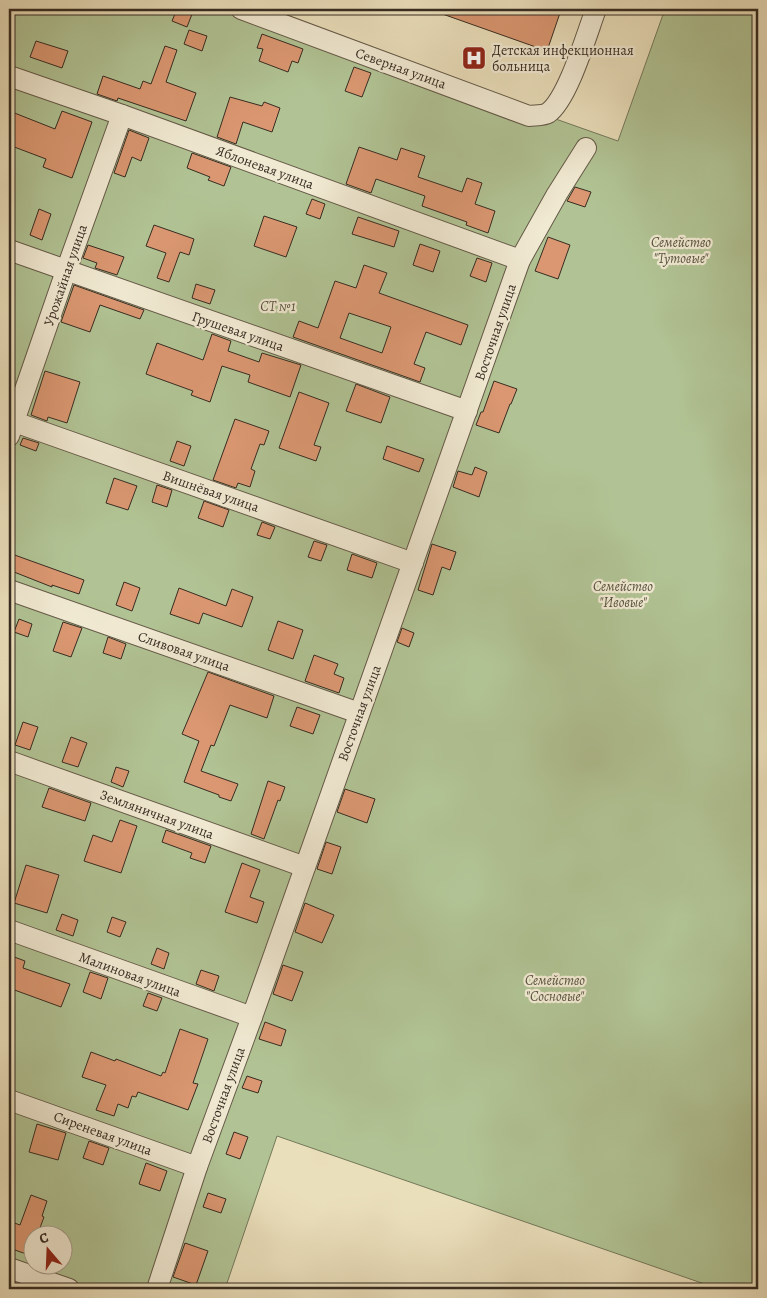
<svg xmlns="http://www.w3.org/2000/svg" width="767" height="1298" font-family="Alegreya,serif">
<rect width="100%" height="100%" fill="#eadfbb"/>
<filter id="stains"><feTurbulence type="fractalNoise" baseFrequency=".004" numOctaves="4"/><feColorMatrix values="0 0 0 0 .2 0 0 0 0 .09 0 0 0 0 .02 0 0 0 .5 -.17"/></filter>
<radialGradient id="worn" r=".72"><stop offset=".6" stop-color="#630" stop-opacity="0"/><stop offset="1" stop-color="#630" stop-opacity=".3"/></radialGradient>
<path fill="#b1c394" stroke="#74785b" fill-rule="evenodd" d="M9 9H244L618 141 665 9H758V1289H719L277 1136 225 1289H9ZM32 1236H62V1266H32Z"/>
<g fill="#da9771" stroke="#372c22" fill-rule="evenodd">
<path d="M177 9H194L187 27 172 21Z"/>
<path d="M434 9H547L560 13 547 51 434 11Z"/>
<path d="M189 30 207 36 202 51 184 44Z"/>
<path d="M262 34 303 49 298 63 292 61 288 72 259 61 263 49 257 48Z"/>
<path d="M36 41 68 51 62 68 30 57Z"/>
<path d="M165 46 177 50 166 82 196 93 186 121 118 98 117 101 97 94 103 76 140 89 143 81 151 84Z"/>
<path d="M354 67 371 73 362 97 345 91Z"/>
<path d="M230 97 262 106 264 102 280 108 272 132 243 122 236 144 217 137Z"/>
<path d="M62 111 92 122 72 178 43 167 46 159 9 145V119L12 112 55 129Z"/>
<path d="M129 130 149 138 141 161 132 157 125 177 114 173Z"/>
<path d="M359 147 397 160 401 148 425 156 418 177 462 192 467 178 482 183 475 204 495 211 488 233 466 225 467 222 422 206 425 196 376 179 371 193 346 184Z"/>
<path d="M192 153 231 167 224 186 208 180 210 177 187 168Z"/>
<path d="M575 187 591 192 585 207 567 201Z"/>
<path d="M312 199 325 204 320 219 306 214Z"/>
<path d="M39 209 51 214 42 240 30 235Z"/>
<path d="M264 216 297 227 286 257 254 246Z"/>
<path d="M358 217 399 231 394 247 352 234Z"/>
<path d="M154 225 194 239 189 255 180 252 169 282 157 278 166 253 146 246Z"/>
<path d="M548 237 570 245 558 279 535 271Z"/>
<path d="M420 244 440 251 433 272 413 265Z"/>
<path d="M88 245 124 257 117 275 95 268 97 263 83 258Z"/>
<path d="M477 258 492 263 486 282 470 276Z"/>
<path d="M364 265 387 273 379 293 468 325 461 345 426 332 414 364 425 368 420 382 293 337 299 321 318 328 335 281 356 288ZM349 313 391 327 382 353 340 338Z"/>
<path d="M196 284 215 290 210 304 192 298Z"/>
<path d="M74 285 144 310 140 319 100 305 90 332 61 322Z"/>
<path d="M212 334 231 341 228 351 259 362 262 353 301 365 290 397 248 382 250 375 222 366 210 402 191 395 193 391 146 374 157 343 203 360Z"/>
<path d="M45 371 80 382 67 423 48 417 47 421 31 415Z"/>
<path d="M494 381 517 389 511 404H510L499 433 476 425 481 412H483Z"/>
<path d="M356 384 390 397 381 423 346 411Z"/>
<path d="M299 392 329 403 314 445 321 447 316 461 279 448Z"/>
<path d="M235 419 269 431 264 445 260 444 251 469 255 471 250 487 238 483 236 488 213 480Z"/>
<path d="M23 438 39 443 36 451 20 445Z"/>
<path d="M177 441 191 446 184 466 170 461Z"/>
<path d="M387 446 424 459 419 472 383 459Z"/>
<path d="M475 467 487 472 479 497 453 487 458 471 472 475Z"/>
<path d="M114 478 137 486 128 510 106 503Z"/>
<path d="M157 485 172 490 167 507 152 502Z"/>
<path d="M204 501 229 510 223 527 198 518Z"/>
<path d="M262 522 275 527 270 539 257 535Z"/>
<path d="M314 541 327 545 321 561 308 557Z"/>
<path d="M432 544 456 552 450 570 442 567 433 595 418 590Z"/>
<path d="M9 553 84 580 79 594 52 585V587L9 570Z"/>
<path d="M352 554 377 563 372 578 347 570Z"/>
<path d="M124 582 140 588 132 611 116 605Z"/>
<path d="M179 588 226 606 232 589 253 597 242 627 203 613 199 624 170 614Z"/>
<path d="M19 619 32 624 28 637 14 632Z"/>
<path d="M278 621 303 630 293 659 268 650Z"/>
<path d="M63 622 82 628 71 657 53 651Z"/>
<path d="M402 628 414 633 409 647 397 642Z"/>
<path d="M108 637 126 644 121 659 103 653Z"/>
<path d="M314 655 338 664 334 674 344 678 339 693 305 681Z"/>
<path d="M208 672 274 696 267 718 230 705 214 746 211 745 201 771 238 784 231 801 219 797V795L184 782 199 741 182 734Z"/>
<path d="M297 707 320 715 313 734 290 726Z"/>
<path d="M23 722 38 727 30 750 15 745Z"/>
<path d="M71 737 87 743 78 767 62 762Z"/>
<path d="M116 767 129 771 123 787 111 782Z"/>
<path d="M268 781 285 787 280 801 278 800 264 839 251 834Z"/>
<path d="M49 788 91 803 85 821 42 807Z"/>
<path d="M345 789 375 799 367 823 337 812Z"/>
<path d="M120 820 137 826 121 873 84 861 93 835 112 842Z"/>
<path d="M166 830 211 846 205 863 190 858 192 853 162 842Z"/>
<path d="M326 842 341 847 332 874 317 869Z"/>
<path d="M242 863 260 870 250 897 264 902 257 923 225 912Z"/>
<path d="M26 865 59 875 47 913 14 903Z"/>
<path d="M305 903 334 915 322 943 295 932Z"/>
<path d="M62 914 78 920 73 936 56 930Z"/>
<path d="M112 917 126 922 120 937 107 932Z"/>
<path d="M157 948 169 953 164 969 151 964Z"/>
<path d="M9 955 25 961 23 968 70 984 61 1007 9 988Z"/>
<path d="M283 965 303 972 292 1001 273 994Z"/>
<path d="M201 970 219 976 214 991 196 984Z"/>
<path d="M90 972 108 978 101 999 83 992Z"/>
<path d="M148 993 162 998 157 1011 143 1006Z"/>
<path d="M265 1022 286 1030 281 1046 259 1039Z"/>
<path d="M180 1029 208 1039 193 1083 198 1084 188 1110 138 1092 136 1097 132 1096 128 1108 118 1104 114 1116 96 1110 106 1085 82 1077 91 1052 115 1061 116 1059 161 1076 163 1072 165 1073Z"/>
<path d="M247 1076 262 1081 258 1093 242 1088Z"/>
<path d="M37 1124 66 1133 58 1160 29 1152Z"/>
<path d="M234 1132 248 1137 240 1159 226 1154Z"/>
<path d="M89 1141 109 1148 103 1165 83 1158Z"/>
<path d="M146 1163 167 1171 160 1191 139 1184Z"/>
<path d="M208 1193 226 1199 221 1213 203 1207Z"/>
<path d="M31 1195 47 1201 42 1216 44 1217 37 1236H32V1256L9 1248V1221L20 1225Z"/>
<path d="M185 1243 208 1251 196 1285 173 1277Z"/>
</g>
<g fill="none" stroke-linecap="round" stroke-linejoin="round">
<defs>
<g id="minor">
<path d="M241 9 529 116C534 115 543 116 548 113 568 99 587 33 596 9"/>
<path d="M9 76 122 115 520 260"/>
<path d="M9 250 467 411"/>
<path d="M9 420 413 563"/>
<path d="M9 436 66 271 122 115"/>
<path d="M9 590 359 713"/>
<path d="M9 761 305 867"/>
<path d="M9 930 252 1017"/>
<path d="M9 1100 197 1167"/>
<path d="M9 1268 69 1289"/>
<path d="M157 1289 197 1167 252 1017 520 260 557 194 586 148"/>
</g>
</defs>
<use href="#minor" stroke="#645948" stroke-width="22"/>
<use href="#minor" stroke="#f1ead3" stroke-width="20"/>
</g>
<defs>
<symbol id="hospital-square" viewBox="-11 -11 22 22"><rect x="-9" y="-9" width="18" height="18" rx="4" fill="#8f2418" stroke="#f1ead3"/><path d="M-5-5h3v3.5h4V-5h3V5h-3V1.5h-4V5h-3Z" fill="#fff"/></symbol>
</defs>
<g fill-rule="evenodd">
<use href="#hospital-square" x="460" y="44" width="28" height="28"/>
</g>
<g text-anchor="middle" stroke-width="4.5" stroke-linejoin="round" paint-order="stroke">
<g font-size="14" fill="#372c22" stroke="#f1ead3" text-anchor="start">
<text x="492" y="55">Детская инфекционная<tspan x="492" dy="16">больница</tspan></text>
</g>
<g font-size="14" fill="#372c22" stroke="#f1ead3">
<text transform="translate(401 68) rotate(20)" y="5">Северная улица</text>
<text transform="translate(265 167) rotate(20)" y="5">Яблоневая улица</text>
<text transform="translate(65 275) rotate(-71)" y="5">Урожайная улица</text>
<text transform="translate(238 331) rotate(19)" y="5">Грушевая улица</text>
<text transform="translate(495 332) rotate(-71)" y="5">Восточная улица</text>
<text transform="translate(211 491) rotate(19)" y="5">Вишнёвая улица</text>
<text transform="translate(184 651) rotate(19)" y="5">Сливовая улица</text>
<text transform="translate(359 713) rotate(-70)" y="5">Восточная улица</text>
<text transform="translate(157 814) rotate(20)" y="5">Земляничная улица</text>
<text transform="translate(130 974) rotate(20)" y="5">Малиновая улица</text>
<text transform="translate(223 1095) rotate(-70)" y="5">Восточная улица</text>
<text transform="translate(103 1133) rotate(20)" y="5">Сиреневая улица</text>
</g>
<g font-size="14" font-style="italic" fill="#56523e" stroke="#f1ead3">
<text x="681" y="247">Семейство<tspan x="681" dy="16">"Тутовые"</tspan></text>
<text x="278" y="311">СТ №1</text>
<text x="623" y="591">Семейство<tspan x="623" dy="16">"Ивовые"</tspan></text>
<text x="555" y="985">Семейство<tspan x="555" dy="16">"Сосновые"</tspan></text>
</g>
</g>
<rect width="767" height="1298" fill="none" stroke="#eadfbb" stroke-width="30"/>
<rect x="10" y="10" width="747" height="1278" fill="none" stroke="#372c22" stroke-width="2.5"/>
<rect x="15" y="15" width="737" height="1268" fill="none" stroke="#372c22"/>
<g transform="translate(48 1250) rotate(341)"><circle r="24" fill="#f1ead3" stroke="#a79e8c"/>
<path d="M0-4L9 19L0 12L-9 19Z" fill="#8f2418"/>
<text y="-8" font-size="14" font-weight="bold" text-anchor="middle" fill="#372c22">С</text>
</g>
<rect width="100%" height="100%" filter="url(#stains)"/>
<rect width="100%" height="100%" fill="url(#worn)"/>
</svg>
